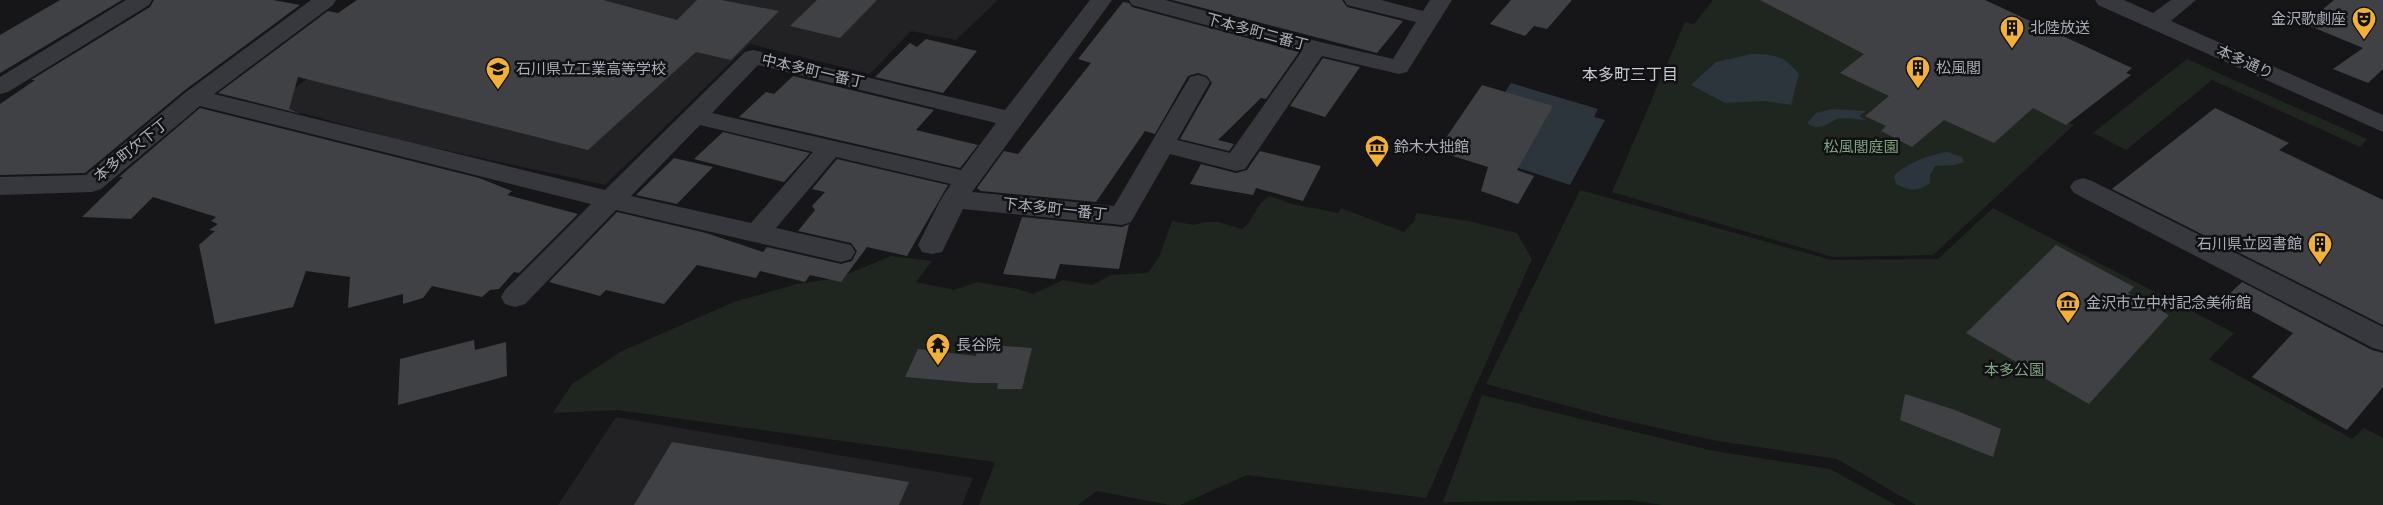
<svg xmlns="http://www.w3.org/2000/svg" width="2383" height="505" font-family="'Public Sans','Noto Sans JP',sans-serif">
<rect width="100%" height="100%" fill="#161618"/>
<g fill="#222225">
<path d="M410 0H998L956 40 911 31 870 74 750 44 605 185 403 141 273 105Z"/>
<path d="M616 417 973 478 962 505H558Z"/>
</g>
<g fill="#1e261f">
<path d="M1713 0H1764L1863 24 2074 125 1933 255 1833 257 1612 192 1685 22 1694 24Z"/>
<path d="M2187 59 2367 139 2360 147 2212 80 2126 150 2093 133Z"/>
<path d="M1580 190 1832 260 1938 259 1993 208 2234 333 2209 359 2352 439 2364 428 2383 438V505H1916L1837 459 1712 440 1609 417 1486 384Z"/>
<path d="M1270 196 1292 204 1338 213 1341 208 1404 232 1416 219 1414 217 1417 213 1468 221 1517 233 1532 259 1426 498 1247 475 1180 505H1170L1097 491 1078 505H979L995 462 617 410 553 413 572 384 622 351 734 302 797 284 838 278 891 256 932 261 916 282 954 290 977 282 1018 289 1033 294 1063 280 1092 285 1111 275 1148 273 1159 257 1172 221 1194 225 1205 222H1218L1242 229C1255 220 1255 204 1270 196Z"/>
<path d="M1482 395 1714 451 1830 469 1896 505H1662L1631 500 1443 502Z"/>
</g>
<g fill="#2c353c">
<path d="M1752 54C1775 54 1784 56 1799 74L1791 105 1764 101 1725 103 1691 85 1716 62Z"/>
<path d="M1511 83 1598 109 1594 117 1605 120 1570 185 1467 151Z"/>
<path d="M1833 109 1866 111 1859 116 1866 120C1858 120 1845 117 1837 119 1825 124 1820 132 1807 123L1816 113Z"/>
<path d="M1947 152 1962 157 1964 162 1955 165 1935 166 1930 175V183C1917 192 1909 191 1896 184L1894 176C1905 164 1931 154 1947 152Z"/>
</g>
<g fill="#404145">
<path d="M60 0H122L0 73V35Z"/>
<path d="M154 0H273L300 5 185 90 85 173 0 175V104L35 80H31L150 7Z"/>
<path d="M357 0H603L677 20 697 0H721L779 11 731 60 696 52 588 150 298 77 289 109 301 114 218 93 328 11 338 13Z"/>
<path d="M817 0H877L840 38 790 26Z"/>
<path d="M1172 0H1342L1347 7 1403 21 1377 53Z"/>
<path d="M1511 0H1572L1547 29 1534 26 1525 36 1490 24Z"/>
<path d="M1760 0H1985L2132 68 2126 73 2131 75 2066 125 2033 108 1994 143 1944 120 1912 147 1881 131 1886 126 1865 116 1889 96 1840 73 1864 54Z"/>
<path d="M2334 0H2383V69L2368 83 2333 69 2363 48 2305 24Z"/>
<path d="M1123 2 1129 3 1132 7 1299 52 1266 99 1261 98 1218 140 1234 144 1229 151 1180 139 1212 83 1207 76 1198 73 1188 76 1155 134 1145 131 1096 202 981 191 977 188 1004 151 1018 154 1091 63 1078 59Z"/>
<path d="M926 39 977 51 943 93 875 77 910 43 917 47Z"/>
<path d="M1323 58 1360 67 1325 117 1290 106Z"/>
<path d="M793 76 934 110 916 130 978 145 960 168 739 117 766 92 774 94Z"/>
<path d="M1482 85 1553 106 1517 170 1534 176 1518 204 1481 191 1488 167 1437 151Z"/>
<path d="M200 108 479 178 512 191 507 195 578 214 519 273 514 272 499 289 490 290 482 297 432 286 423 298 403 304V294L348 308 350 277 306 271 293 307 215 324 199 245 215 231 209 230 218 224 211 221 216 217 153 197 131 219 82 217 123 177H119Z"/>
<path d="M2215 108 2289 143 2279 150 2383 200V325L2112 189Z"/>
<path d="M723 132 810 153 784 182 694 159Z"/>
<path d="M1260 151 1321 166 1303 201 1256 188 1253 195 1190 184 1201 164 1236 173 1247 170Z"/>
<path d="M674 158 713 167 677 204 636 195Z"/>
<path d="M837 159 948 185 907 256 867 247 841 282 810 275 805 282 760 271 756 278 697 265 664 304 606 290 600 296 549 282 617 212 706 233 763 252 767 247 841 264 852 261 857 251 851 243 798 231 815 210 812 206 825 192 812 189Z"/>
<path d="M1022 217 1122 227 1129 224 1119 269 1060 264 1055 279 1003 274Z"/>
<path d="M2056 245 2134 287 2128 293 2169 315 2089 404 1966 333Z"/>
<path d="M2242 282 2372 350 2383 353V387L2347 430 2252 377 2293 333 2226 297Z"/>
<path d="M474 340 475 350 506 342 507 376 398 405 400 359Z"/>
<path d="M978 344 1032 348 1022 389H997L998 383H973L905 377 918 349 976 356Z"/>
<path d="M1905 394 1955 410 2001 429 1993 457 1900 420Z"/>
<path d="M672 442 909 482 899 505H634Z"/>
</g>
<g fill="none" stroke-linecap="round" stroke-linejoin="round">
<g fill="#37383d" fill-rule="evenodd">
<path d="M126 0H152L149 5 8 92 0 94V77Z"/>
<path d="M311 0H336L333 5 214 94 605 190 745 52 753 50 1005 110 1090 0H1112L972 192 1114 206 1190 77 1198 75 1206 77 1210 82 1177 140 1230 153 1302 51 1132 5 1129 0H1165L1320 42 1393 59 1416 22 1347 5 1344 0H1381L1423 11 1430 0H1452L1407 72 1399 74 1322 56 1245 169 1236 171 1170 154 1131 222 1122 225 963 209 942 252 932 254 922 252 918 245 941 199 951 184 836 157 776 228 851 245 855 252 851 259 841 262 616 210 525 304 515 307 505 304 501 297 505 290 591 204 200 106 101 189 92 192 0 195V177L86 175 186 92ZM758 65 996 123 961 170 712 113ZM700 125 813 152 751 223 631 196Z"/>
<path d="M2095 0H2124L2153 13 2171 0H2196L2171 21 2383 115V132L2098 5Z"/>
<path d="M2083 178 2092 181 2383 327V351L2373 348 2074 193 2070 187 2074 181Z"/>
</g>
</g>
<defs>
<symbol id="theatre-pin" viewBox="-11 -11 22 30"><path d="M0 17L-7.5 6A9.5 9.5 0 1 1 7.5 6Z" fill="#f2b134" stroke="#111113"/><path d="M-5-5.5Q0-4 5-5.5V0Q5 5 0 6Q-5 5-5 0ZM-3.3-2.5H-1v1.5H-3.3ZM1-2.5H3.3v1.5H1ZM-2.8 1Q0 5.5 2.8 1Z" fill="#111"/></symbol>
<symbol id="building-pin" viewBox="-11 -11 22 30"><path d="M0 17L-7.5 6A9.5 9.5 0 1 1 7.5 6Z" fill="#f2b134" stroke="#111113"/><path d="M-4-6H4V6H1V3H-1V6H-4ZM-2.5-4.3h1.7v1.8h-1.7ZM.8-4.3h1.7v1.8H.8ZM-2.5-1h1.7V.8h-1.7ZM.8-1h1.7V.8H.8Z" fill="#111"/></symbol>
<symbol id="school-pin" viewBox="-11 -11 22 30"><path d="M0 17L-7.5 6A9.5 9.5 0 1 1 7.5 6Z" fill="#f2b134" stroke="#111113"/><path d="M0-5L7-2L0 1L-7-2ZM-4 1L0 2.5L4 1V4Q0 6-4 4Z" fill="#111"/></symbol>
<symbol id="museum-pin" viewBox="-11 -11 22 30"><path d="M0 17L-7.5 6A9.5 9.5 0 1 1 7.5 6Z" fill="#f2b134" stroke="#111113"/><path d="M0-6L6-3V-2H-6V-3ZM-5-1h2V3h-2ZM-1-1h2V3h-2ZM3-1h2V3H3ZM-6 4H6V6H-6Z" fill="#111"/></symbol>
<symbol id="temple-pin" viewBox="-11 -11 22 30"><path d="M0 17L-7.5 6A9.5 9.5 0 1 1 7.5 6Z" fill="#f2b134" stroke="#111113"/><path d="M0-6L5-2H3V0L6.5 2.5H4V6H1.5V3h-3V6H-4V2.5H-6.5L-3 0V-2H-5Z" fill="#111"/></symbol>
</defs>
<g fill-rule="evenodd">
<use href="#theatre-pin" x="2350" y="5" width="28" height="38"/>
<use href="#building-pin" x="1998" y="14" width="28" height="38"/>
<use href="#building-pin" x="1904" y="54" width="28" height="38"/>
<use href="#school-pin" x="484" y="55" width="28" height="38"/>
<use href="#museum-pin" x="1363" y="133" width="28" height="38"/>
<use href="#building-pin" x="2306" y="230" width="28" height="38"/>
<use href="#museum-pin" x="2054" y="289" width="28" height="38"/>
<use href="#temple-pin" x="924" y="331" width="28" height="38"/>
</g>
<g text-anchor="middle" stroke-width="5" stroke-linejoin="round" paint-order="stroke">
<g font-size="15" fill="#a8adb8" stroke="#111113" text-anchor="start">
<text x="2346" y="24" text-anchor="end">金沢歌劇座</text>
<text x="2030" y="33">北陸放送</text>
<text x="1936" y="73">松風閣</text>
<text x="516" y="74">石川県立工業高等学校</text>
<text x="1394" y="152">鈴木大拙館</text>
<text x="2302" y="249" text-anchor="end">石川県立図書館</text>
<text x="2086" y="308">金沢市立中村記念美術館</text>
<text x="956" y="350">長谷院</text>
</g>
<g font-size="15" fill="#a8adb8" stroke="#111113">
<text transform="translate(1257 32) rotate(15)" y="5">下本多町二番丁</text>
<text transform="translate(2245 62) rotate(24)" y="5">本多通り</text>
<text transform="translate(813 71) rotate(13)" y="5">中本多町一番丁</text>
<text transform="translate(131 150) rotate(-39)" y="5">本多町欠下丁</text>
<text transform="translate(1055 209) rotate(6)" y="5">下本多町一番丁</text>
</g>
<g font-size="15" fill="#7fa381" stroke="#111113">
<text x="1861" y="152">松風閣庭園</text>
<text x="2014" y="375">本多公園</text>
</g>
<g font-size="16" fill="#c9ccd4" stroke="#111113">
<text x="1630" y="80">本多町三丁目</text>
</g>
</g>
</svg>
